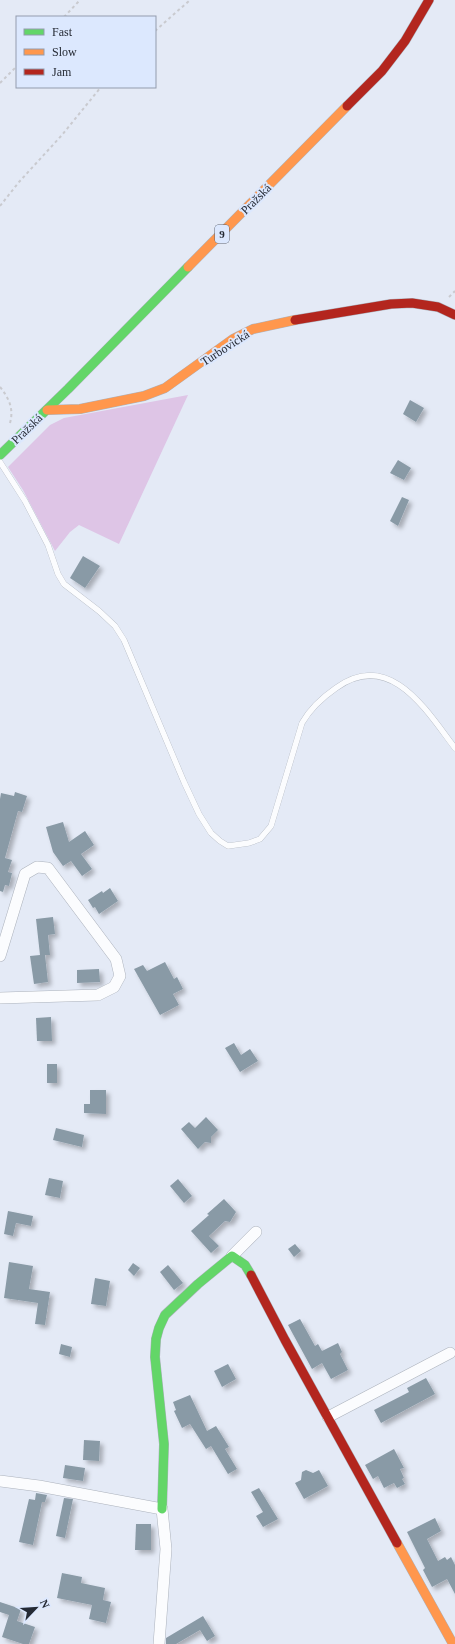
<svg xmlns="http://www.w3.org/2000/svg" width="455" height="1644" font-family="'Times New Roman',serif">
<defs>
<filter id="shadow"><feDropShadow dx="3.5" dy="3.5" stdDeviation="2" flood-color="#0004"/></filter>
</defs>
<rect width="100%" height="100%" fill="#e4eaf6"/>
<path fill="#dec5e6" d="M188 395 119 544 79 525 70 532 55 551 23 490 8 467 50 425 64 418Z"/>
<g fill="#899aa6" filter="url(#shadow)">
<path d="M410 400 424 408 416 422 403 414Z"/>
<path d="M398 460 411 468 404 480 390 473Z"/>
<path d="M402 497 409 500 398 526 390 521Z"/>
<path d="M83 556 100 566 85 588 70 578Z"/>
<path d="M15 792 27 796 22 812 18 811 5 858 12 860 8 872 12 873 9 886 5 885 3 892 0 891V799L1 793 14 796Z"/>
<path d="M63 822 69 842 85 831 94 845 81 854 92 869 82 876 71 861 63 866 53 852 46 827Z"/>
<path d="M110 888 118 901 99 914 95 907 93 908 88 900 102 891 103 893Z"/>
<path d="M53 917 55 934 48 935 50 955H45L48 982 34 984 30 956 40 955 36 919Z"/>
<path d="M165 962 174 979 177 977 183 989 173 994 179 1005 160 1015 134 969 143 965 147 971Z"/>
<path d="M99 969 100 982 77 983V970Z"/>
<path d="M51 1017 52 1041H37L36 1018Z"/>
<path d="M234 1043 241 1055 250 1049 258 1061 240 1072 225 1048Z"/>
<rect x="47" y="1064" width="10" height="19"/>
<path d="M90 1090H106V1114L84 1113V1104H90Z"/>
<path d="M206 1117 218 1130 211 1137V1143L205 1142 198 1149 181 1129 189 1122 195 1128Z"/>
<path d="M56 1128 84 1135 82 1147 53 1140Z"/>
<path d="M49 1178 63 1181 60 1198 45 1195Z"/>
<path d="M178 1179 192 1196 184 1203 170 1186Z"/>
<path d="M224 1199 236 1212 230 1222 225 1221 209 1236 219 1246 211 1253 191 1231 209 1215 207 1214Z"/>
<path d="M8 1211 33 1216 31 1226 16 1223 13 1236 4 1234Z"/>
<path d="M295 1244 301 1251 294 1257 288 1249Z"/>
<path d="M9 1262 33 1266 29 1289 50 1292 45 1325 35 1324 38 1303 4 1298Z"/>
<path d="M133 1263 140 1268 134 1276 128 1270Z"/>
<path d="M168 1265 183 1283 174 1290 160 1272Z"/>
<path d="M95 1278 110 1281 106 1306 91 1304Z"/>
<path d="M300 1319 315 1346 318 1344 322 1351 338 1343 342 1352 340 1354 348 1370 331 1379 322 1363 312 1369 288 1325Z"/>
<path d="M61 1344 72 1347 70 1357 59 1354Z"/>
<path d="M228 1364 236 1379 222 1387 214 1371Z"/>
<path d="M426 1378 435 1394 381 1423 374 1410 409 1392 407 1388Z"/>
<path d="M190 1395 207 1431 216 1426 229 1447 225 1449 237 1469 228 1474 211 1446 206 1449 190 1424 182 1428 174 1411 176 1410 173 1402Z"/>
<path d="M84 1440 100 1441 99 1461 83 1460Z"/>
<path d="M394 1449 404 1468 400 1469 404 1478 402 1479 405 1484 397 1488 394 1483 384 1488 378 1476 373 1479 365 1465Z"/>
<path d="M65 1465 85 1468 83 1481 63 1478Z"/>
<path d="M306 1470 313 1473 319 1470 328 1486 304 1499 295 1483 301 1480 302 1472Z"/>
<path d="M259 1488 278 1519 263 1527 256 1516 263 1512 251 1492Z"/>
<path d="M36 1493 47 1495 45 1502H42L33 1545 19 1542 29 1499 35 1500Z"/>
<path d="M64 1498 73 1499 65 1538 56 1536Z"/>
<path d="M435 1518 441 1531 427 1539 438 1561 445 1557 447 1560 451 1557 455 1565V1594L447 1579 432 1587 423 1570 425 1568 407 1532Z"/>
<path d="M136 1524H151V1550H135Z"/>
<path d="M62 1573 82 1577 81 1583 105 1588 103 1600 111 1602 106 1623 89 1619 92 1605 57 1598Z"/>
<path d="M0 1602 21 1609 17 1621 35 1627 29 1644H23L2 1637 9 1615 0 1612Z"/>
<path d="M203 1616 215 1636 207 1641 200 1630 176 1644H166V1638Z"/>
</g>
<g fill="none" stroke-linecap="round" stroke-linejoin="round">
<defs>
<path id="lane" d="M0 462 25 501 48 545 58 574 64 584 99 611 115 626 124 640 184 782 199 814 211 833 220 841 228 846 249 843 260 839 271 826 302 723C310 709 323 697 336 688 390 649 426 710 455 748"/>
<g id="street">
<path d="M0 956 25 874 37 867 48 868 116 959 120 976 114 987 98 995 0 998"/>
<path d="M232 1256 256 1232"/>
<path d="M328 1417 450 1353"/>
<path d="M0 1481 39 1486 162 1509 166 1549 159 1644"/>
</g>
<g id="fast">
<path d="M0 455 68 389 188 267"/>
<path d="M162 1509 164 1444 155 1357 156 1339 159 1328 165 1315 198 1284 232 1256 245 1265 251 1275"/>
</g>
<g id="slow">
<path d="M188 267 347 106"/>
<path d="M47 410 80 409 144 396 165 388 233 339 253 329 295 320"/>
<path d="M397 1543 453 1644"/>
</g>
<g id="jam">
<path d="M347 106 382 71 405 41 429 0"/>
<path d="M295 320 391 304 412 303 438 307 455 315"/>
<path d="M251 1275 285 1340 397 1543"/>
</g>
</defs>
<use href="#lane" stroke="#acb2bc" stroke-width="6"/>
<use href="#street" stroke="#acb2bc" stroke-width="12"/>
<use href="#fast" stroke="#acb2bc" stroke-width="10"/>
<use href="#slow" stroke="#acb2bc" stroke-width="10"/>
<use href="#jam" stroke="#acb2bc" stroke-width="10"/>
<g stroke="#c9cacf" stroke-width="2" stroke-dasharray="3 3" stroke-linecap="butt">
<path d="M64 17 80 0"/>
<path d="M155 31 190 0"/>
<path d="M0 83 17 66"/>
<path d="M0 206 19 182 62 135 101 87"/>
<path d="M449 297 455 291"/>
<path d="M0 387C9 398 14 409 10 423"/>
</g>
<use href="#lane" stroke="#fbfcfe" stroke-width="5.5"/>
<use href="#street" stroke="#fbfcfe" stroke-width="11"/>
<use href="#fast" stroke="#63d668" stroke-width="9"/>
<use href="#slow" stroke="#ff974d" stroke-width="9"/>
<use href="#jam" stroke="#b3261e" stroke-width="9"/>
</g>
<g text-anchor="middle" stroke-width="4" stroke-linejoin="round" paint-order="stroke">
<rect fill="#dce8fe" stroke="#5c6371" stroke-width="1" x="215" y="225" width="14" height="18" rx="3"/>
<g font-size="11" font-weight="bold" fill="#252a34">
<text x="222" y="238">9</text>
</g>
<g font-size="12" fill="#252a34" stroke="#dce8fe">
<text transform="translate(256 199) rotate(-45)" y="4">Pražská</text>
<text transform="translate(225 348) rotate(-33)" y="4">Turbovická</text>
<text transform="translate(27 429) rotate(-44)" y="4">Pražská</text>
</g>
</g>
<rect x="16" y="16" width="140" height="72" fill="#dce8fe" stroke="#939cad"/>
<rect x="24" y="29" width="20" height="6" fill="#63d668" stroke="#939cad"/>
<text x="52" y="36" font-size="12" fill="#252a34">Fast</text>
<rect x="24" y="49" width="20" height="6" fill="#ff974d" stroke="#939cad"/>
<text x="52" y="56" font-size="12" fill="#252a34">Slow</text>
<rect x="24" y="69" width="20" height="6" fill="#b3261e" stroke="#939cad"/>
<text x="52" y="76" font-size="12" fill="#252a34">Jam</text>
<g transform="translate(36 1608) rotate(65)" stroke="#dce8fe" stroke-width="3" paint-order="stroke">
<path d="M0-3L7 15L0 10L-7 15Z" fill="#252a34"/>
<text y="-6" font-size="11" font-weight="bold" text-anchor="middle" fill="#252a34">N</text>
</g>
</svg>
